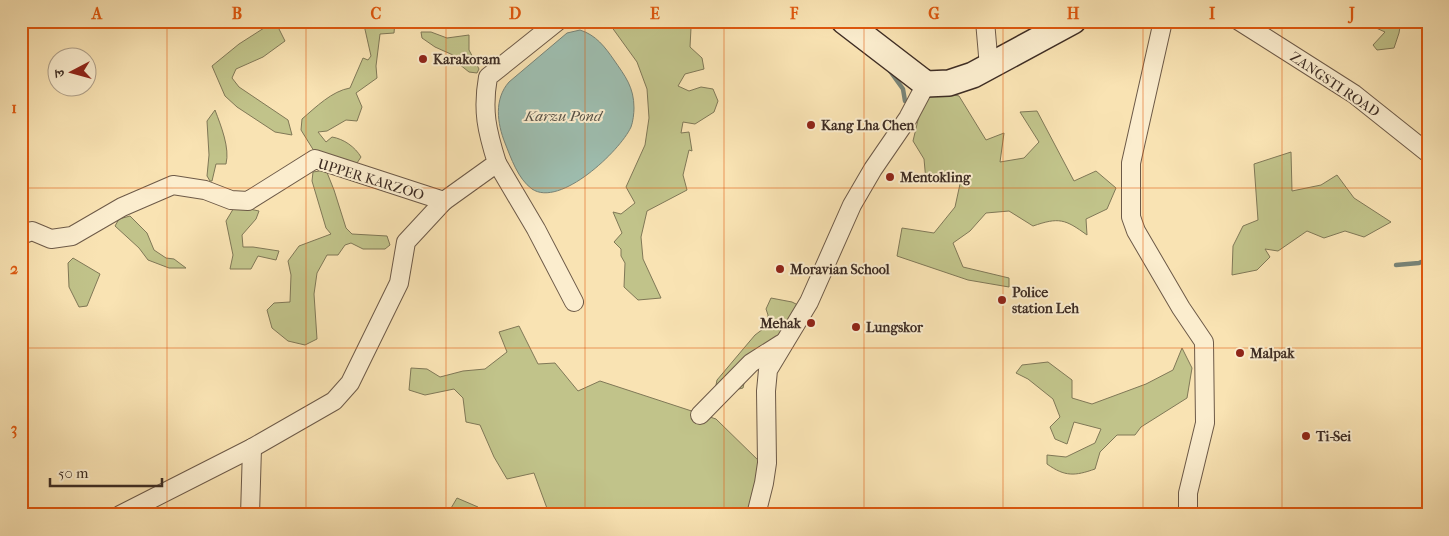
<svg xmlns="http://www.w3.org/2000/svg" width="1449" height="536" font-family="'IM FELL French Canon','Noto Serif Devanagari',serif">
<rect width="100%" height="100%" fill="#f9e3b3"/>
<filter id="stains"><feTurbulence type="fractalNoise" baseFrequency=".004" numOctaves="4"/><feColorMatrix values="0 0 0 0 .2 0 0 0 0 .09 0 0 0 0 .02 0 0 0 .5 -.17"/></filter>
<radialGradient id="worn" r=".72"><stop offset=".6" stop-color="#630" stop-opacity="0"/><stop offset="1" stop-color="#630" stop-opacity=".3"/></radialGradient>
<g fill="#c1c38a" stroke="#807857">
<path d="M275 21 285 41 263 57 236 69 232 78 239 87 288 120 292 135 275 132 237 107 225 96 212 66 239 44Z"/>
<path d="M357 21H395L394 33 380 34 376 66 377 78 356 93 362 107 357 121 346 120 327 131 318 132 326 142 332 137C344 139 355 147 361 157L355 166 314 151 301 130 302 119C316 107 332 91 350 88L363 58 368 60 371 56 364 25Z"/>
<path d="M585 21H686L691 28 690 47 702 58 704 69 685 74 678 86 689 91 701 87 713 89 718 101 714 112 695 124 683 122 681 133 689 132 692 151 689 150 683 175 687 190 647 211 641 237 643 259 661 298 638 300 624 287 625 263 621 256V249L614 242 622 233 613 212 621 214 635 203 626 187 645 145 649 118 647 89 637 62 611 26 591 28Z"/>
<path d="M1370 21H1401L1399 33 1394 48 1377 50 1373 45 1385 32 1374 27Z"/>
<path d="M421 32H431L447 38 469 35V50L479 69 477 73 469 72 454 60 453 55 435 47 422 38Z"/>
<path d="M935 90 959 96 986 140 1004 133 1000 162 1024 158 1039 142 1020 112 1037 111 1074 181 1096 171 1116 188 1107 209 1086 219 1087 235C1065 219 1059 217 1033 226L1009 211 986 213 970 231 953 243 963 267 1009 278V287L968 280 897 256 902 228 934 233 955 207 960 184 945 173 926 181 924 159 913 141 923 99Z"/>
<path d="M215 110C221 126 230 148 226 164H216L212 181H210L207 176 209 155 207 121Z"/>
<path d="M1291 152 1292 191 1321 185 1337 175 1354 198 1391 222 1364 237 1345 231 1324 238 1307 231 1278 251 1265 249 1270 257 1257 270 1232 275 1233 246 1243 226 1258 220 1254 164Z"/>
<path d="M326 170 334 190 346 228 352 234 387 236 390 245 385 249H363L351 243 345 245 338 255H327L317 273 314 294 317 339 305 345 288 341 272 328 267 310 274 303 290 302 291 275 288 261 299 246 331 234 326 228 312 181 313 172Z"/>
<path d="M235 206 259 211 256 219 242 235 243 247H253L279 251 276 260 258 256 251 269H230L233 255 226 221Z"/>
<path d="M130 216 147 233 154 250 166 258 174 259 186 268H169L148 260 139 248 115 226 119 219Z"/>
<path d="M73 258 100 274 87 306 79 307 69 287 68 263Z"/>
<path d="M771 298 792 302 798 305 795 321 745 379 743 388 714 395 717 380 755 335 767 326 768 315 766 309Z"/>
<path d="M519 326 538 364 555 363 578 391 600 381 716 419 760 462 748 515H545L548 511 534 473 507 479 494 457 480 425 466 422 463 398 454 389 425 395 409 390 411 368 427 369 440 377 463 371 485 369 507 352 499 332Z"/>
<path d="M1182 348 1192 368 1187 398 1141 427 1135 435H1117L1100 452 1095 469C1075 476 1065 477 1047 464V455L1066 457 1095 443 1101 429 1074 422 1067 444 1055 439 1050 427 1060 417 1053 399 1028 379 1016 373 1022 365 1048 362 1072 380V398L1092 404 1146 384 1173 370Z"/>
<path d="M457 498 478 507 473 515H447Z"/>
</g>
<path fill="#9ebeb0" stroke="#788478" d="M580 30C596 35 605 47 614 60 625 76 634 87 634 108 634 113 633 122 631 127 620 151 560 208 532 189 518 179 511 158 505 143 497 123 494 99 509 82L567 33Z"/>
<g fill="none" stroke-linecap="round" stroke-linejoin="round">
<g stroke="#788478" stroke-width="4.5">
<path d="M890 71 903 89 905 101"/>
<path d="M1396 265 1419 263 1428 259"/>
</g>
<defs>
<g id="minor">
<path d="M985 21 989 67"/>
<path d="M1163 21 1131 163V217L1136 231 1181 308 1204 342 1205 423 1188 493V515"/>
<path d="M1239 21 1354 94 1428 153"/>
<path d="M497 163 536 229 574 302"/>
<path d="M21 235 32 231 51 239 72 236 122 207 173 185 205 190 231 200 248 201 315 159 444 201 497 163C487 131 482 111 488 77L558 21"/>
<path d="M700 415 751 363 781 344"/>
<path d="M120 515 252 448 334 401 350 383 399 283 406 242 444 201"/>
<path d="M250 515 252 448"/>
<path d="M756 515 764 483 767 463 766 391 768 370 809 302 852 205 873 169 908 118 926 84"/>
</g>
<path id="secondary" d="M844 21 926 84 949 83 973 75 1073 21"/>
</defs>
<use href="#minor" stroke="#6d5a48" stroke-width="20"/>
<use href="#secondary" stroke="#3e2d24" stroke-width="28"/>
<use href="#minor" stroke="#fbedce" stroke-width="18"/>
<use href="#secondary" stroke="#fbedce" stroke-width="25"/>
</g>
<path fill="none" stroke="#e0570d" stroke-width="1" stroke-opacity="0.55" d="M167 21V515M306 21V515M446 21V515M585 21V515M724 21V515M864 21V515M1003 21V515M1143 21V515M1282 21V515M21 188H1428M21 348H1428"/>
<g fill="#8f2418" stroke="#fbedce" stroke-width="2">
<circle cx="423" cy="59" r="5"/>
<circle cx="811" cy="125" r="5"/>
<circle cx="890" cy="177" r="5"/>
<circle cx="780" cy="269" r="5"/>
<circle cx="1002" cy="300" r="5"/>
<circle cx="811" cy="323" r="5"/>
<circle cx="856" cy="327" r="5"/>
<circle cx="1240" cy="353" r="5"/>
<circle cx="1306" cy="436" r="5"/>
</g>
<g text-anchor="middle" stroke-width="4" stroke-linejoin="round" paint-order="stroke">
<g font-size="14" font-weight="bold" fill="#3e2d24" stroke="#fbedce" text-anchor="start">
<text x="433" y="64">Karakoram</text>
<text x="821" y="130">Kang Lha Chen</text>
<text x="900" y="182">Mentokling</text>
<text x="790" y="274">Moravian School</text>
<text x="1012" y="297">Police<tspan x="1012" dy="16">station Leh</tspan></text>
<text x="801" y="328" text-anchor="end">Mehak</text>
<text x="866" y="332">Lungskor</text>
<text x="1250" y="358">Malpak</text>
<text x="1316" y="441">Ti-Sei</text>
</g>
<g font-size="14" fill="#3e2d24" stroke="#fbedce">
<text transform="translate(1335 84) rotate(34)" y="5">ZANGSTI ROAD</text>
<text transform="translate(371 179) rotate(17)" y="5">UPPER KARZOO</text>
</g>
<g font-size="15" font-style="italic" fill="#565147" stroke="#fbedce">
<text x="563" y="121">Karzu Pond</text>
</g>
</g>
<rect width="1449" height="536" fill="none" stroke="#f9e3b3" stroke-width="55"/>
<g transform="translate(72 72) rotate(264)"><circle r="24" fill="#fbedce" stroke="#afa08a"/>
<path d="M0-4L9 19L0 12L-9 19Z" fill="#8f2418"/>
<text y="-8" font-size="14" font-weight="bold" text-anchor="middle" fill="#3e2d24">उ</text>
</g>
<path d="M50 478v8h112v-8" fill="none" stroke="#3e2d24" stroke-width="2.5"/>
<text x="58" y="478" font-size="15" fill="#3e2d24" stroke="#fbedce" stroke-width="4" paint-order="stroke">50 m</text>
<rect x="28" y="28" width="1394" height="480" fill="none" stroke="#e0570d" stroke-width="2"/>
<g font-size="16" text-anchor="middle" font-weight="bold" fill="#e0570d">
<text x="97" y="19">A</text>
<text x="237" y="19">B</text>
<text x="376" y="19">C</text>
<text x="515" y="19">D</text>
<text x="655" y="19">E</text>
<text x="794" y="19">F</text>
<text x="934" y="19">G</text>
<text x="1073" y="19">H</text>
<text x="1212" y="19">I</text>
<text x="1352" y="19">J</text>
<text x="14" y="113">1</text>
<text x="14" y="274">2</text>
<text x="14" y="434">3</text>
</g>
<rect width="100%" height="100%" filter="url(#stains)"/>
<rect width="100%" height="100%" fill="url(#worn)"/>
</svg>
